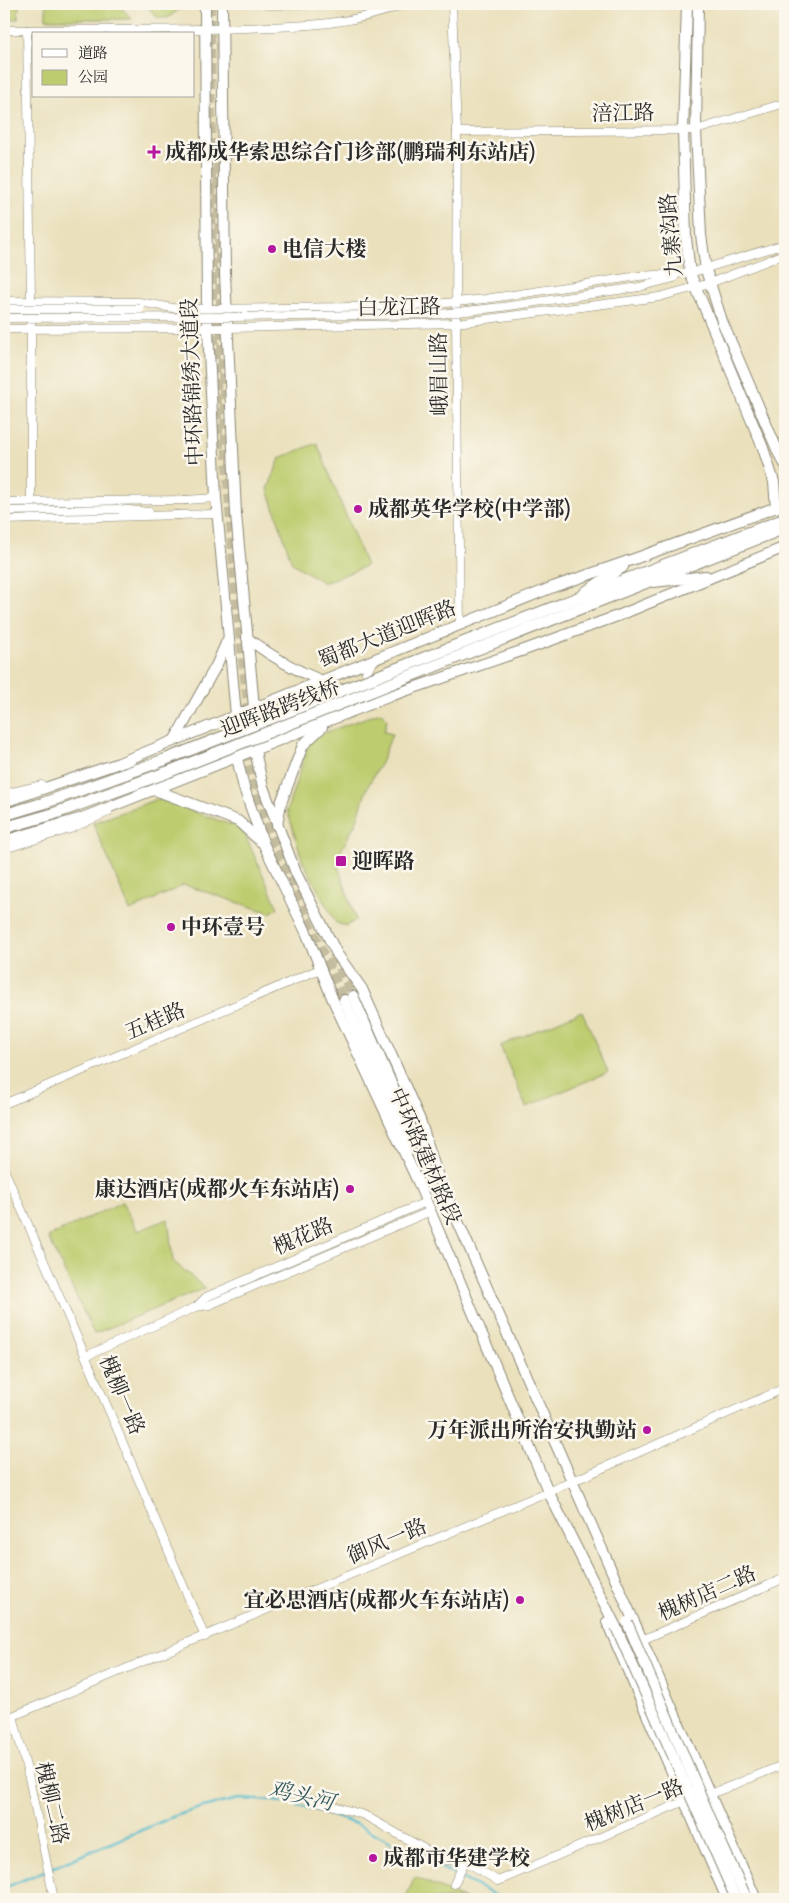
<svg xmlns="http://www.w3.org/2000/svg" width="789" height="1903" font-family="Cardo,'Noto Serif SC',serif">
<rect width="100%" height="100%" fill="#fbf7ec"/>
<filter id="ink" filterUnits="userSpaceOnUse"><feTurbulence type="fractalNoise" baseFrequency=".02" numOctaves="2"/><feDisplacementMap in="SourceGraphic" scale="10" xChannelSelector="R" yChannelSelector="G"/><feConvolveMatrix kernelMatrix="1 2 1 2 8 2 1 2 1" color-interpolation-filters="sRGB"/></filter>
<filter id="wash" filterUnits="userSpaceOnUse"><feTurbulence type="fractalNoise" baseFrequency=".0096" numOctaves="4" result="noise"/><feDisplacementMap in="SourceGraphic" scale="20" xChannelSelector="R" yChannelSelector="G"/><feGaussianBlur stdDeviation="1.12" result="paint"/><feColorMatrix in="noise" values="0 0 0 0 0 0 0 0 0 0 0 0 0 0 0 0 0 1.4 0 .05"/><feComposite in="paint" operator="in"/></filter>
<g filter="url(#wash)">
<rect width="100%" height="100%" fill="#eae0bc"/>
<g fill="#bdcc6e" stroke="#747c4c">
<path d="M4 4H19L18 19H4Z"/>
<path d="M46 4H118L132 19H46Z"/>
<path d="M145 4H186L168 18H158Z"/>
<path d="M261 4H361L350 7 266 8Z"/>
<path d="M317 443 366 566 324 583 292 563 268 489 280 458Z"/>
<path d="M381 712 387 720 384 732 392 734 382 761 367 788 357 820 336 860 356 920 346 926 336 923 303 862 287 810 308 746 316 736Z"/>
<path d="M157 799 235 826 245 835 278 908 270 913 184 885 130 911 93 823Z"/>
<path d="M582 1011 608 1072 526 1107 500 1046Z"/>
<path d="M122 1202 138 1231 168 1219 173 1261 205 1288 94 1334 48 1237Z"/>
<path d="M415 1877 465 1899H405Z"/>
</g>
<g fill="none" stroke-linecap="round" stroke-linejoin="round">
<path stroke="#4fbacc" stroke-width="2.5" d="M4 1888 175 1816 203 1807 239 1799 276 1801 316 1810 356 1824 502 1899"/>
</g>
</g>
<g filter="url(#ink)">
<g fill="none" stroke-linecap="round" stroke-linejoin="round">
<g stroke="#c4bc9f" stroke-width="10" stroke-dasharray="10 5" stroke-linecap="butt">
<path d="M210 4 212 292 219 448"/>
<path d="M218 164C221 349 226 534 250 718"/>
<path d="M240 706C243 739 249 772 259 804 281 871 315 935 344 1000"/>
<path d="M334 954 353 996"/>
</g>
<defs>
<g id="minor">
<path d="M452 4 457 132 456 323 460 624"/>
<path d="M4 30C84 29 164 31 243 28 299 26 351 26 404 4"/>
<path d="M27 30 31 300V519"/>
<path d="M457 132 696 130 785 103"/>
<path d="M639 287 674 278"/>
<path d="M4 301 139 302 173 308 207 309 416 306 485 299 639 276 690 273 785 244"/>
<path d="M4 329 227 328 456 323 659 297 710 283 785 254"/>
<path d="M185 500 216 498"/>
<path d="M4 502 189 500"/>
<path d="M119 509 149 512"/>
<path d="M175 515 217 514"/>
<path d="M4 520 180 515"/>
<path d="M374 661 366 672 368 684 374 693 390 695"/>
<path d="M120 763C141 764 150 781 135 797"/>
<path d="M4 794 42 785"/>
<path d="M4 849 70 829 108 812"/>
<path d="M4 1104 320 969"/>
<path d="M4 1169 120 1436 205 1637"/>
<path d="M196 1307 206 1297 426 1202"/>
<path d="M86 1356 196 1307 209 1305 431 1211"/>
<path d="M642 1640 785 1578"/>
<path d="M13 1716 29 1778 54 1899"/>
<path d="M4 1725 13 1716 571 1482 785 1388"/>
<path d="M297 1795 364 1815 444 1860 465 1861 498 1881 687 1800"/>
<path d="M706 1796 785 1764"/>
<path d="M454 1884 465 1861"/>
</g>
<g id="major">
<path d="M205 4 207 309 216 498 236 715 237 758 244 788 264 845 306 932 333 1000 418 1182 548 1491 616 1627"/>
<path d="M222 4 225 274 236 514 254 707 255 751 263 787 296 873 337 954 362 989 420 1120 437 1174 756 1899"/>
<path d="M687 4 683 130 686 238 690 273 763 448 774 482 776 508"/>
<path d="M698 4 696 130 701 235 706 270 722 321 779 454 785 464"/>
<path d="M654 582 706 576"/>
<path d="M585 592 623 567"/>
<path d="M247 638C270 656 295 670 322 681"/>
<path d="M174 741 217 664 227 641"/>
<path d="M155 790 238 821 260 841"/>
<path d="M4 802 119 763 553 587 634 559 785 504"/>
<path d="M277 825 281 803 303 745 322 727"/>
<path d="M4 841 82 818 393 695 527 649 620 615 785 547"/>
<path d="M353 996 410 1126 425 1153"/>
<path d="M344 1000 402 1129 408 1151"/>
<path d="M607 1622 727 1899"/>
</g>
<g id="highway">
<path d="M562 604 785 519"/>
<path d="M566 614 785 528"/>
</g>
</defs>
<use href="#minor" stroke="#8a8674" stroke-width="9"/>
<use href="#major" stroke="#8a8674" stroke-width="12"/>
<use href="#highway" stroke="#8a8674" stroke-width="13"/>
<use href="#minor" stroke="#fff" stroke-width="8"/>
<use href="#major" stroke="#fff" stroke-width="10"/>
<use href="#highway" stroke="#fff" stroke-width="11"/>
<defs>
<g id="minor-bridge">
<path d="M4 309H140"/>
<path d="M4 318 233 317 440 314 502 307 639 287"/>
<path d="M4 511 119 509"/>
</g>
<g id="major-bridge">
<path d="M627 1622 715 1829 747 1899"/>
<path d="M616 1627 736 1899"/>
</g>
<g id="highway-bridge">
<path d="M4 815 44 803 164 760 562 604"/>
<path d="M4 828 53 814 168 772 566 614"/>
</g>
</defs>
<use href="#minor-bridge" stroke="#8a8674" stroke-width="9" stroke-linecap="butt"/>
<use href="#major-bridge" stroke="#8a8674" stroke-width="12" stroke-linecap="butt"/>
<use href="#highway-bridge" stroke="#8a8674" stroke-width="13" stroke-linecap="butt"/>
<use href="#minor-bridge" stroke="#fff" stroke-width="8"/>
<use href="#major-bridge" stroke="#fff" stroke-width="10"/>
<use href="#highway-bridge" stroke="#fff" stroke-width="11"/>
</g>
</g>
<g fill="#b5179e" stroke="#fbf7ec" stroke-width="2">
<path d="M151.5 144.5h5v5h5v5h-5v5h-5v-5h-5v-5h5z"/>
<circle cx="272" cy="249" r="5"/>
<circle cx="358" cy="509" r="5"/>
<rect x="335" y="855" width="12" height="12" rx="2.5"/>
<circle cx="171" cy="927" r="5"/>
<circle cx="350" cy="1189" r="5"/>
<circle cx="647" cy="1430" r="5"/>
<circle cx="520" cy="1600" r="5"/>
<circle cx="373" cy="1858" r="5"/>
</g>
<g text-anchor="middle" stroke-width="5" stroke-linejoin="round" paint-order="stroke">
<g font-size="21" fill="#2b2b2b" stroke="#fbf7ec">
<text transform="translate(623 113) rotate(-1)" y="7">涪江路</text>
<text transform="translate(671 235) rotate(-95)" y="7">九寨沟路</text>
<text transform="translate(399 307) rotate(-1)" y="7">白龙江路</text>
<text transform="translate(439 374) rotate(-91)" y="7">峨眉山路</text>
<text transform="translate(192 382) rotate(-92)" y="7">中环路锦绣大道段</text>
<text transform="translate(387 634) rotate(-22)" y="7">蜀都大道迎晖路</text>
<text transform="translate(280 708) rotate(-21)" y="7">迎晖路跨线桥</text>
<text transform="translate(155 1021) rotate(-23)" y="7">五桂路</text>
<text transform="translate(425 1156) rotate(66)" y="7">中环路建材路段</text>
<text transform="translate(303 1236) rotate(-23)" y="7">槐花路</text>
<text transform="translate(122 1395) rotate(67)" y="7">槐柳一路</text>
<text transform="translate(387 1541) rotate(-23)" y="7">御风一路</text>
<text transform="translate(707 1593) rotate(-24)" y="7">槐树店二路</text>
<text transform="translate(52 1803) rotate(77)" y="7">槐柳二路</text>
<text transform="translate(634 1805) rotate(-22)" y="7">槐树店一路</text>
</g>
<g font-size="21" font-weight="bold" fill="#2b2b2b" stroke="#fbf7ec" text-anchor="start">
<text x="165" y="159">成都成华索思综合门诊部(鹏瑞利东站店)</text>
<text x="282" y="256">电信大楼</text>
<text x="368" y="516">成都英华学校(中学部)</text>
<text x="352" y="868">迎晖路</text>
<text x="181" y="934">中环壹号</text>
<text x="340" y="1196" text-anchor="end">康达酒店(成都火车东站店)</text>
<text x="637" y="1437" text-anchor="end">万年派出所治安执勤站</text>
<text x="510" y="1607" text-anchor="end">宜必思酒店(成都火车东站店)</text>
<text x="383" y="1865">成都市华建学校</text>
</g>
<g font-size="22" font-style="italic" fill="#385d63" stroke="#fbf7ec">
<text transform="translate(302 1795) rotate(13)" y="8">鸡头河</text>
</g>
</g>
<rect width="789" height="1903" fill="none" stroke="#fbf7ec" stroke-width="20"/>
<rect x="32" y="32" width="162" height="65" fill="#fbf7ec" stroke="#a8a59f"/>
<rect x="42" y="49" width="25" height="8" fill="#ffffff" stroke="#a8a59f"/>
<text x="78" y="58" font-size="15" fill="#2b2b2b">道路</text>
<rect x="42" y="70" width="25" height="15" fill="#bdcc6e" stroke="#a8a59f"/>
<text x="78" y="82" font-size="15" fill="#2b2b2b">公园</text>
</svg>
